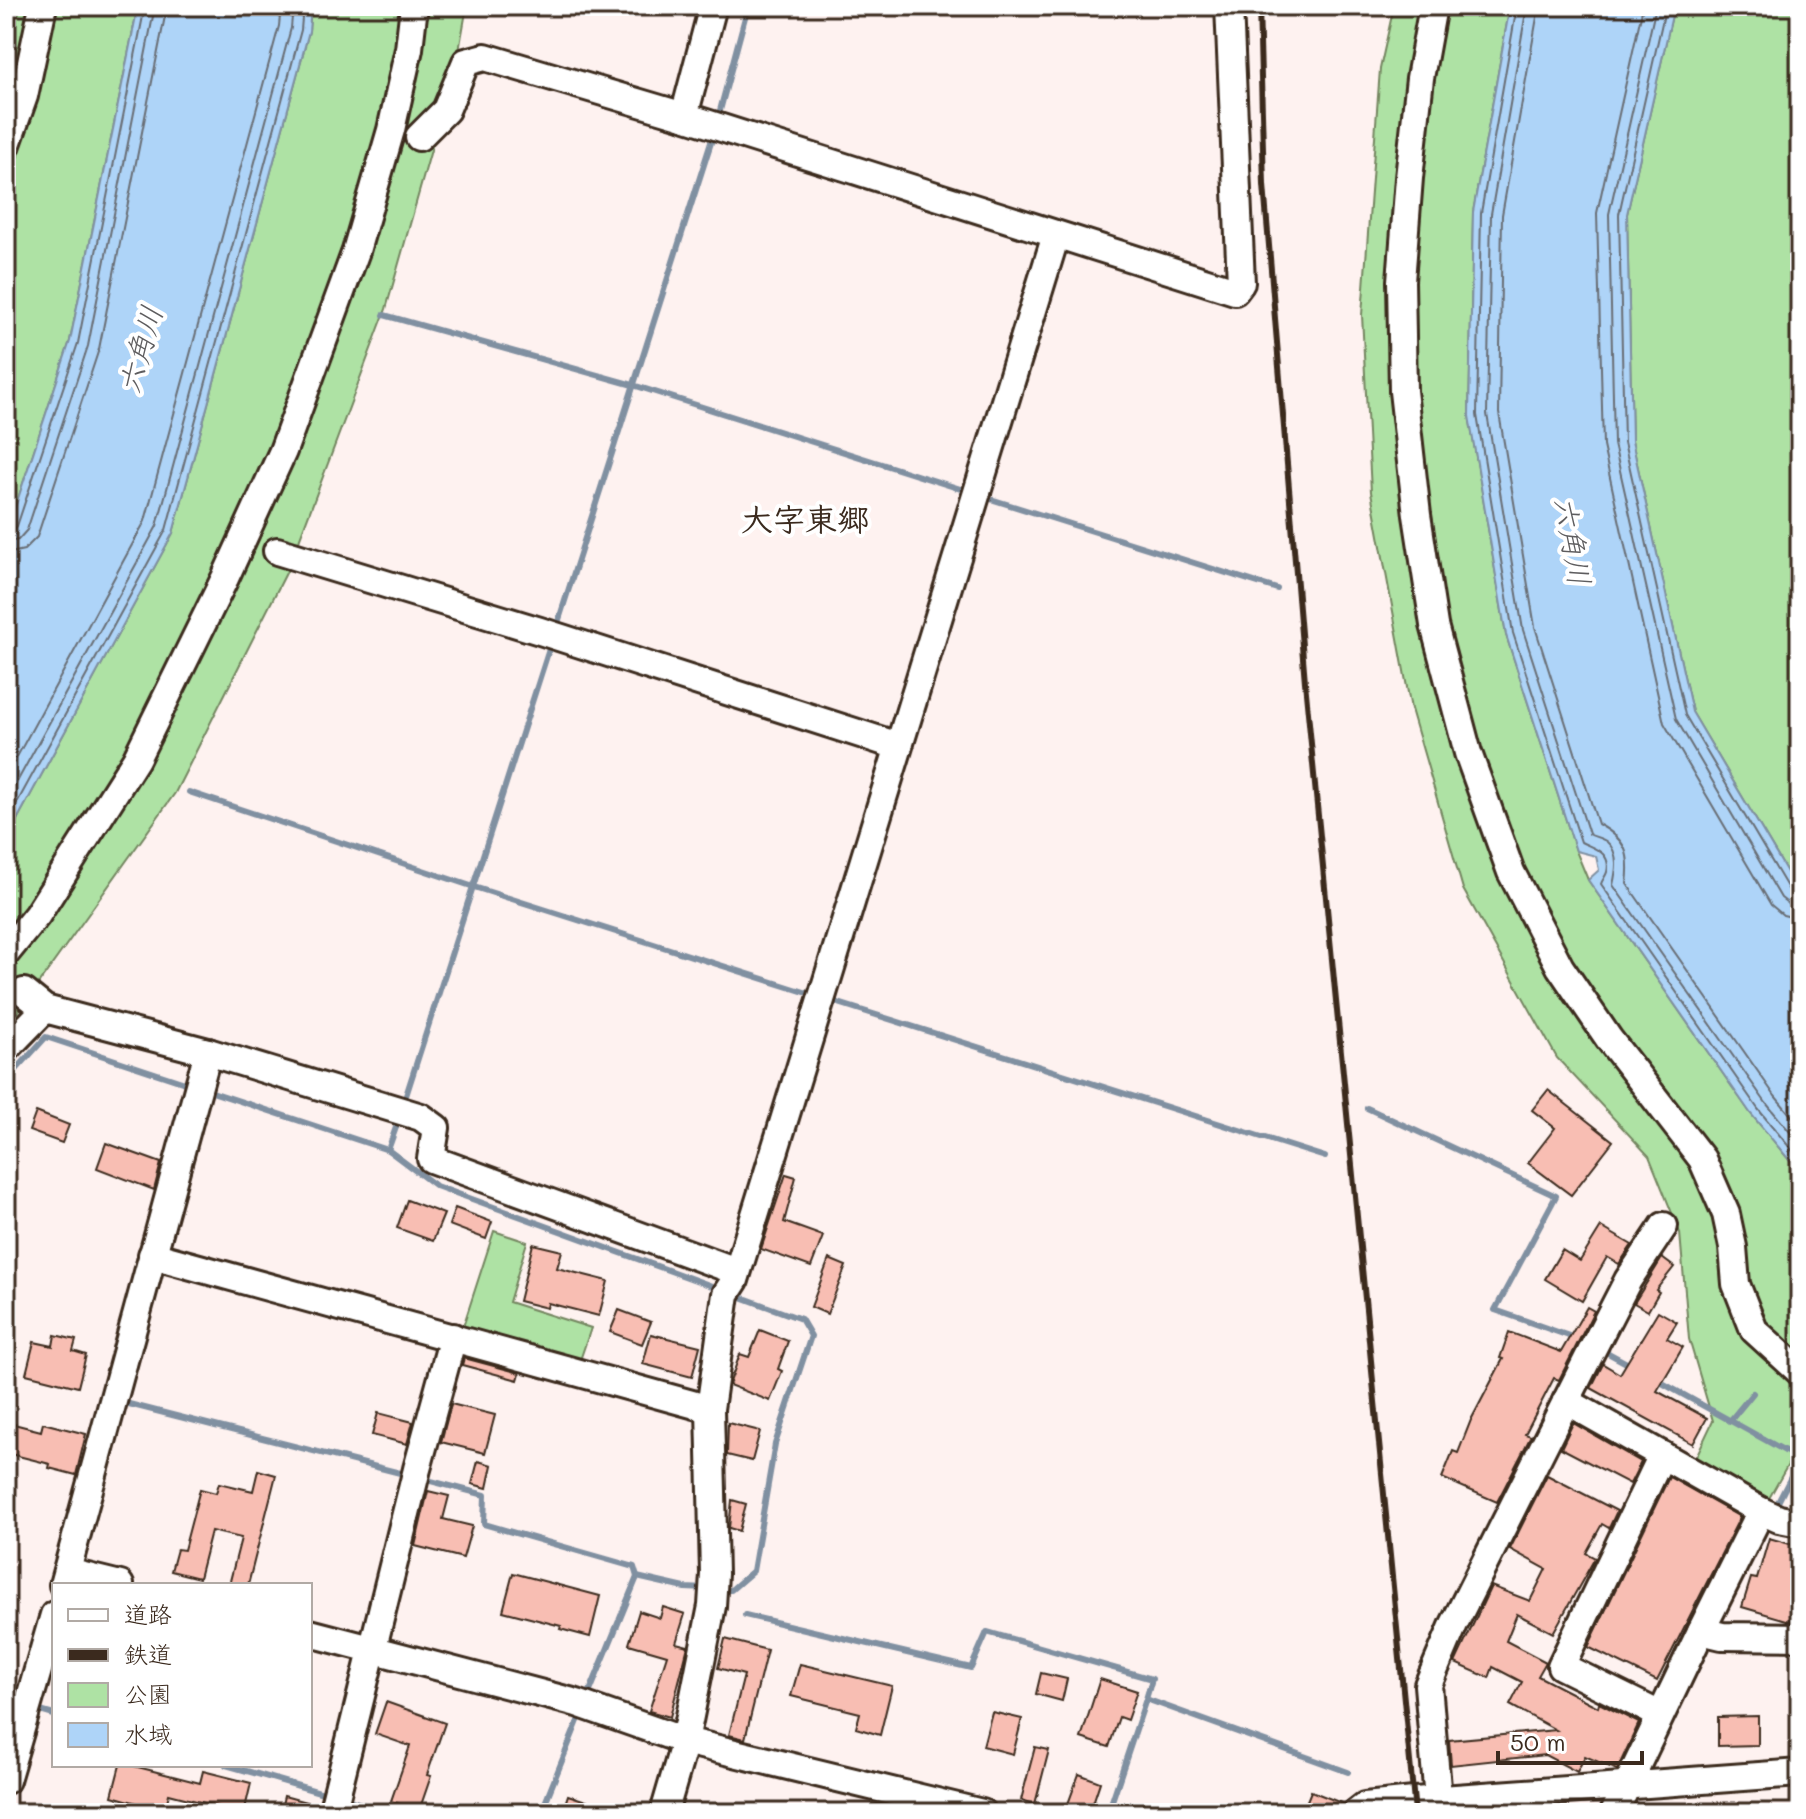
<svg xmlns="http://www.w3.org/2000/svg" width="1806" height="1819" font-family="Mali,'Klee One',sans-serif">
<rect width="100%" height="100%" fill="#fef2f0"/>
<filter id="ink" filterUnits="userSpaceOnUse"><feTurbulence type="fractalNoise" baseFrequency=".0125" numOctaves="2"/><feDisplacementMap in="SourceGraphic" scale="16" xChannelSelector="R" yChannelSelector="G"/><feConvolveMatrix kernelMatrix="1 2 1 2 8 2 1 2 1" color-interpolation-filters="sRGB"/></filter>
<g filter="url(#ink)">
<g fill="#aee2a4" stroke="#748661" stroke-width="2">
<path d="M6 6H138L70 341 6 535Z"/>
<path d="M311 6H467L459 51 386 309 289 567 175 793 6 1029V840L173 533 309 31Z"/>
<path d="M1394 6H1510L1473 212 1469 415 1506 635 1576 851 1588 880 1751 1114 1800 1173V1461H1790L1767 1502 1693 1463 1713 1421 1689 1339 1680 1233 1649 1156 1557 1058 1463 889 1411 709 1371 492 1362 315 1380 69Z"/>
<path d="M1677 6H1800V894L1692 712 1632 441 1627 214 1672 15Z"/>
<path d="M494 1231 527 1242 509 1302 591 1328 578 1366 462 1330Z"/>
</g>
<g fill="#aed4f8" stroke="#8090a1" stroke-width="2">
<path d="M138 6H311L309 31 173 533 6 840V535L70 341Z"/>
<path d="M1510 6H1677L1672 15 1627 214 1632 441 1692 712 1800 894V1173L1751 1114 1588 880 1599 870 1596 856 1576 851 1506 635 1469 416 1473 212Z"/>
</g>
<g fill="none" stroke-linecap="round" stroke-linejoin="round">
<g stroke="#696e75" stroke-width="2">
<path d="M1517 6 1481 213 1477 415 1513 633 1581 842C1593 848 1612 852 1607 872 1606 876 1602 880 1601 884L1758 1109 1800 1160"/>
<path d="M1527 6 1491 214 1487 414 1523 630 1589 834C1594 837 1602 838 1607 842 1620 853 1616 872 1613 885L1766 1103 1800 1144"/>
<path d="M1539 6 1502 215 1499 413 1535 627 1598 824C1626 839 1631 853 1627 884L1775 1096 1800 1126"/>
<path d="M1643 6 1597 213 1603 446 1664 723 1771 905 1783 915 1800 919"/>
<path d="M1656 6 1609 214 1614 444 1676 719 1781 898 1790 905 1800 907"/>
<path d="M1668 6 1664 14 1619 214 1624 442 1685 715 1790 892 1800 897"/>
<path d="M6 532 13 531 17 526 78 343 145 6"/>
<path d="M6 542 18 540 27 530 88 346 155 6"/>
<path d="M6 554 24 550 37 537 99 349 167 6"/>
<path d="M6 777 145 521 279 26 281 6"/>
<path d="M6 802 157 526 291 28 293 6"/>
<path d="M6 823 166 530 301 30 303 6"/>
</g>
<g stroke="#8090a1" stroke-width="6">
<path d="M718 118 748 6"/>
<path d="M384 315 633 385 970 492"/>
<path d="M981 496 1277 589"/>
<path d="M556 629 714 133"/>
<path d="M189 792 474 887 814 995"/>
<path d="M829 1000 1325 1157"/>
<path d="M6 1081 46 1037 191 1085"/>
<path d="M206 1090 388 1150 436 1186 723 1290"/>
<path d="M403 1105 551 643"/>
<path d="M1367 1108 1556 1196 1495 1310 1589 1343"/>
<path d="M388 1150 400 1116"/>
<path d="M1599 1348 1632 1366"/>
<path d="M1655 1379 1796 1457 1797 1465 1775 1508"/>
<path d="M121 1402 408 1475"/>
<path d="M1730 1421 1753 1393"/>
<path d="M423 1479 485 1495 484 1524 634 1567 637 1577"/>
<path d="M718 1590H731L753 1571 775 1444 811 1336 801 1319 733 1294"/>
<path d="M745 1615 971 1668 987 1632 1152 1679 1146 1699 1348 1772"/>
<path d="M6 1701 22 1706"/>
<path d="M586 1701 637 1577 685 1588 707 1589"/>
<path d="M33 1709 54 1715"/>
<path d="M226 1765 330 1795"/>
<path d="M341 1798 392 1813"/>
<path d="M541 1813 582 1711"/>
<path d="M1108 1813 1146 1699"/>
</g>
</g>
<g fill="#f8beb3" stroke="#3b2a1e" stroke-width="2">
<path d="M1548 1090 1613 1141 1571 1195 1528 1163 1555 1128 1532 1110Z"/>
<path d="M36 1112 69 1125 62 1143 29 1131Z"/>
<path d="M106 1143 161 1163 154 1190 97 1168Z"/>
<path d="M786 1174 796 1177 784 1222 823 1236 811 1267 761 1249Z"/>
<path d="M407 1200 444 1214 433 1241 397 1228Z"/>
<path d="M455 1208 492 1222 486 1239 449 1225Z"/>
<path d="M1601 1227 1632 1245 1619 1264 1607 1257 1582 1301 1545 1279 1562 1250 1580 1261Z"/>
<path d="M533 1244 562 1251 557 1268 608 1281 599 1316 548 1303 547 1308 519 1301Z"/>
<path d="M1662 1258 1674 1267 1656 1290 1659 1292 1648 1311 1634 1303Z"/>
<path d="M829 1259 846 1266 827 1314 811 1307Z"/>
<path d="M1587 1307 1594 1311 1559 1380 1554 1378 1525 1434 1531 1436 1497 1502 1442 1478 1453 1451 1458 1453 1471 1420 1503 1359 1500 1358 1509 1332 1561 1352Z"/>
<path d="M619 1310 651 1322 642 1344 610 1332Z"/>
<path d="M1658 1311 1677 1322 1667 1338 1683 1347 1657 1391 1707 1418 1693 1444 1591 1388 1603 1364 1620 1374Z"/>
<path d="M760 1330 788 1341 778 1369 782 1371 770 1401 729 1385 740 1354 749 1357Z"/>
<path d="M651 1334 700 1346 692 1377 643 1364Z"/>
<path d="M55 1335 76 1340 73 1351 86 1355 78 1387 26 1374 34 1342 53 1346Z"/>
<path d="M464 1358 520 1373 518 1380 462 1365Z"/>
<path d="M451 1404 495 1415 485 1453 441 1442Z"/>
<path d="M378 1413 413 1422 407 1444 372 1435Z"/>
<path d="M6 1422 41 1431 43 1423 86 1434 76 1475 49 1468 50 1464 6 1453Z"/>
<path d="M728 1423 760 1431 752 1461 727 1455Z"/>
<path d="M1573 1423 1641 1462 1630 1484 1561 1448Z"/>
<path d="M478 1461 492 1465 487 1488 472 1484Z"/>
<path d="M258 1470 276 1475 248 1585H229L241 1538 211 1531 199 1578 171 1571 177 1549 184 1550 200 1489 216 1493 219 1483 253 1491Z"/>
<path d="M1547 1475 1617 1511 1609 1528 1602 1524 1586 1553 1595 1558 1553 1633 1517 1614 1506 1641 1546 1662 1538 1676 1598 1707 1599 1703 1639 1723 1617 1770 1585 1756 1577 1772 1545 1755 1451 1765 1449 1740 1556 1730 1510 1705 1522 1682 1493 1667 1489 1678 1455 1663 1491 1586 1530 1601 1546 1569 1510 1549Z"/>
<path d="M1669 1477 1740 1517 1657 1681 1588 1647Z"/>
<path d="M428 1491 449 1496 443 1519 472 1526 463 1558 415 1546Z"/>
<path d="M732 1500 746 1504 739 1531 729 1528Z"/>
<path d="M1769 1538 1800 1547V1587L1790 1621 1742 1607 1751 1578 1757 1579Z"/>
<path d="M513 1573 600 1596 590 1637 560 1629 561 1626 503 1611Z"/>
<path d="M663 1607 685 1614 676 1643 688 1646 670 1717 649 1711 667 1655 629 1644 639 1611 660 1618Z"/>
<path d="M725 1639 767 1650 745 1739 729 1735 744 1675 718 1668Z"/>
<path d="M800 1664 892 1686 880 1735 856 1728 860 1713 791 1696Z"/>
<path d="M1041 1673 1067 1679 1062 1701 1036 1694Z"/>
<path d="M1100 1679 1137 1691 1127 1720 1119 1717 1109 1747 1081 1738Z"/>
<path d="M386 1702 445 1723 427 1775 431 1776 419 1811 391 1801 410 1746 375 1734Z"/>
<path d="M992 1712 1022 1719 1013 1754 983 1746Z"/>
<path d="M1758 1716V1745L1718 1746V1717Z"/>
<path d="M1035 1747 1049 1750 1035 1804 1021 1800Z"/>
<path d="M120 1765H130L200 1783 203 1771 251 1783 244 1813 169 1794 164 1813H149L151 1807 112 1796Z"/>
<path d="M1079 1774 1100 1782 1090 1812 1068 1804Z"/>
<path d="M1311 1791 1344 1804 1340 1813H1302Z"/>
<path d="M568 1795 613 1810V1813H562Z"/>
<path d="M284 1796 317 1805 316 1813H280Z"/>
</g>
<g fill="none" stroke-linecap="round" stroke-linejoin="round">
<defs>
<g id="minor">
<path d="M713 6 684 116 1235 291 1241 283 1229 6"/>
<path d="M1433 6 1420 78 1409 178 1401 281 1403 391 1417 515 1434 625 1468 753 1511 872 1560 967 1609 1039 1702 1159 1726 1214 1733 1247 1736 1284 1754 1330 1800 1372"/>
<path d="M419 137 446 110 466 62 485 57 684 116"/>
<path d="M6 147 24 96 43 6"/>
<path d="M277 551 540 631 898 746"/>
<path d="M6 953 37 915 136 759 225 578 283 451 356 251 391 130 409 49 414 6"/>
<path d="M24 992 45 1009 208 1052 421 1117 436 1128 431 1159 736 1271"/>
<path d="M6 1049 45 1009"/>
<path d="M152 1255 710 1409"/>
<path d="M1566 1401 1761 1511 1779 1519 1800 1523"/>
<path d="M67 1572 120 1585"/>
<path d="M63 1585 208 1052"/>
<path d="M1701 1631 1761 1511"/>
<path d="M310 1633 577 1703 685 1741 982 1813"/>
<path d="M1660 1715 1561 1666 1662 1455"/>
<path d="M6 1780 54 1615"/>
<path d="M1438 1799 1428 1685 1454 1624 1591 1352 1628 1280 1664 1226"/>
<path d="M332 1813 417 1469 453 1337"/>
<path d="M664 1813 685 1741 712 1606 714 1574 710 1409 726 1294 735 1280 1056 235"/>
<path d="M1356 1813 1365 1806 1414 1801 1800 1773"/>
<path d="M1614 1813 1701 1631 1722 1636 1800 1637"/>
</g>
</defs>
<use href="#minor" stroke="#3b2a1e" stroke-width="32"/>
<use href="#minor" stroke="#fff" stroke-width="26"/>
<path stroke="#3b2a1e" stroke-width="6" d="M1259 6 1264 185 1305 682 1415 1813"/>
</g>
</g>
<g text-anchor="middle" stroke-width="8" stroke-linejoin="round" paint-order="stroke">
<g font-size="30" font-style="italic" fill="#5e5d5f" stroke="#fff">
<text transform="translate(141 350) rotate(-74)" y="10">六角川</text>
<text transform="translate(1572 541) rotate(80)" y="10">六角川</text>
</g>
<g font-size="32" font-weight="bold" fill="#3b2a1e" stroke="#fff">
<text x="805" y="531">大字東郷</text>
</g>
</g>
<rect width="1806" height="1819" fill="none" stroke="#fff" stroke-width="32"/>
<rect x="16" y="16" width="1774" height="1787" fill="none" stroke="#3b2a1e" stroke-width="3" filter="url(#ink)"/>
<rect x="52" y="1583" width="260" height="184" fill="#ffffff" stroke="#b1aaa5" stroke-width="2"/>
<rect x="68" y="1609" width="40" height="12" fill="#ffffff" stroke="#b1aaa5" stroke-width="2"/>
<text x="124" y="1623" font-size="24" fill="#3b2a1e">道路</text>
<rect x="68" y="1649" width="40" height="12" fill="#3b2a1e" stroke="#b1aaa5" stroke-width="2"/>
<text x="124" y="1663" font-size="24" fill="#3b2a1e">鉄道</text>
<rect x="68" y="1683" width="40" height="24" fill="#aee2a4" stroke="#b1aaa5" stroke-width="2"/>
<text x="124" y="1703" font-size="24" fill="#3b2a1e">公園</text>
<rect x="68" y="1723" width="40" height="24" fill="#aed4f8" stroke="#b1aaa5" stroke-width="2"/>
<text x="124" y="1743" font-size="24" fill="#3b2a1e">水域</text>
<path d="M1498 1751v12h144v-12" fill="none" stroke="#3b2a1e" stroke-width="4"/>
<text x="1510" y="1751" font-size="24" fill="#3b2a1e" stroke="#ffffff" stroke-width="6" paint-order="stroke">50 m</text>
</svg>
